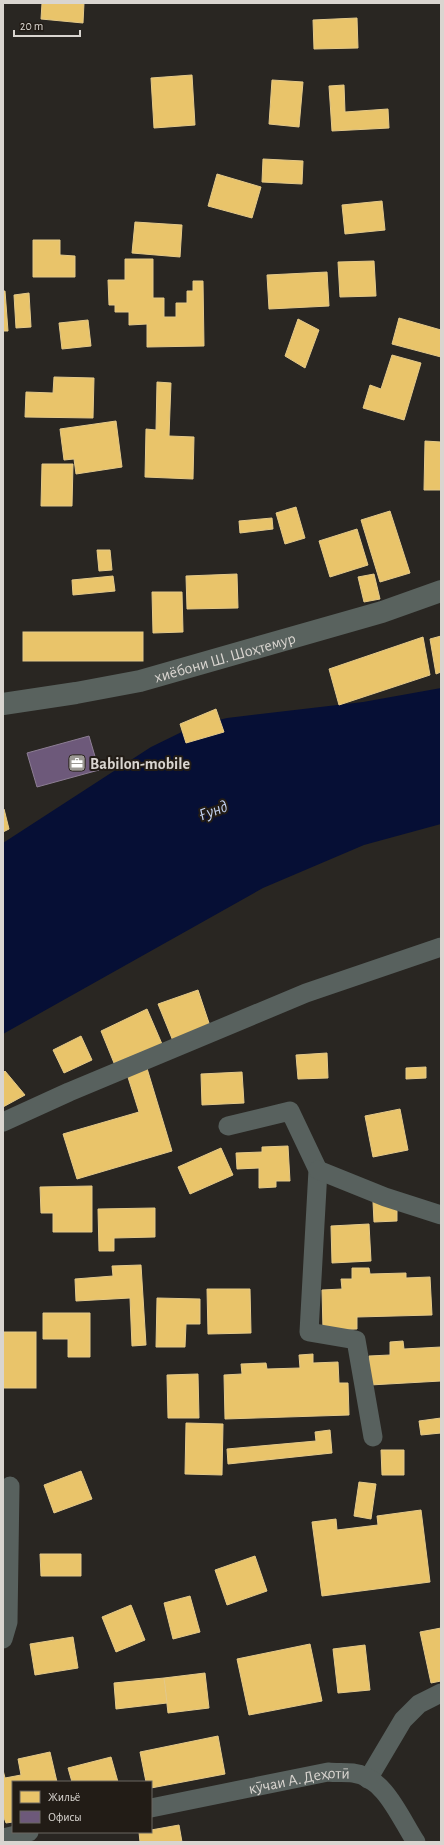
<svg xmlns="http://www.w3.org/2000/svg" width="444" height="1845" font-family="'Alegreya Sans',sans-serif">
<rect width="100%" height="100%" fill="#292622"/>
<path fill="#060f35" d="M441 688V824L364 845 263 888 3 1034V843L151 747 194 726 227 718 363 702Z"/>
<g fill="#e9c46a" stroke="#e4c989">
<path d="M42 3H84L83 23 41 19Z"/>
<path d="M357 18 358 48 314 49 313 20Z"/>
<path d="M192 75 195 125 154 128 151 78Z"/>
<path d="M272 80 303 82 299 127 269 124Z"/>
<path d="M344 85 345 112 388 109 389 128 332 131 329 86Z"/>
<path d="M263 159 303 161 302 184 262 182Z"/>
<path d="M217 174 261 187 252 218 208 206Z"/>
<path d="M382 201 385 230 345 234 342 205Z"/>
<path d="M135 222 182 225 180 257 132 253Z"/>
<path d="M33 240H60V255L75 256V277H33Z"/>
<path d="M125 259H153V298H164V317H176V303H187V291H193V281H203L204 346 147 347V324L129 325V312H115V305H109L108 280H125Z"/>
<path d="M374 261 376 296 340 297 338 262Z"/>
<path d="M327 272 329 306 269 309 267 275Z"/>
<path d="M3 291H5L8 331H3Z"/>
<path d="M29 293 31 327 16 328 14 295Z"/>
<path d="M399 318 441 330V357L392 344Z"/>
<path d="M298 319 319 330 305 368 285 356Z"/>
<path d="M88 320 91 346 62 349 59 323Z"/>
<path d="M392 355 421 363 404 420 363 408 370 385 381 389Z"/>
<path d="M54 377 94 378 93 418 25 417 26 392 53 393Z"/>
<path d="M157 382 171 383 169 436 194 437 193 479 145 477 146 429 156 430Z"/>
<path d="M116 421 122 467 76 474 74 459 64 460 60 429Z"/>
<path d="M425 441 441 442V490H424Z"/>
<path d="M42 464H73L72 506H41Z"/>
<path d="M296 507 305 538 285 544 276 513Z"/>
<path d="M390 511 410 573 380 582 361 520Z"/>
<path d="M272 518 273 529 240 533 239 521Z"/>
<path d="M357 529 368 565 330 577 319 541Z"/>
<path d="M97 550H110L112 570 99 571Z"/>
<path d="M237 574 238 608 187 609 186 576Z"/>
<path d="M374 574 380 599 364 602 358 577Z"/>
<path d="M113 576 115 591 73 595 72 580Z"/>
<path d="M152 592H182L183 632 153 633Z"/>
<rect x="23" y="632" width="120" height="29"/>
<path d="M441 636V672L436 674 430 639Z"/>
<path d="M423 637 430 675 339 705 329 669Z"/>
<path d="M216 709 224 732 186 743 180 724Z"/>
<path d="M4 809 9 829 3 832V810Z"/>
<path d="M198 990 210 1026 173 1041 158 1004Z"/>
<path d="M147 1009 162 1044 114 1063 101 1031Z"/>
<path d="M81 1036 92 1060 64 1073 53 1050Z"/>
<path d="M327 1053 328 1078 298 1079 296 1055Z"/>
<path d="M146 1065 172 1151 77 1179 63 1134 139 1112 126 1071Z"/>
<path d="M426 1067V1078L406 1079V1068Z"/>
<path d="M5 1071 25 1095 3 1107V1073Z"/>
<path d="M242 1072 244 1103 202 1105 201 1074Z"/>
<path d="M400 1109 408 1150 373 1157 365 1116Z"/>
<path d="M288 1146 290 1181H276V1187L259 1188V1168L237 1169 236 1153 262 1152V1147Z"/>
<path d="M221 1148 233 1175 190 1194 178 1167Z"/>
<path d="M92 1186V1232H53V1213H41L40 1187Z"/>
<path d="M373 1202H397V1221L374 1222Z"/>
<path d="M155 1208V1237L114 1238V1251H99L98 1209Z"/>
<path d="M369 1224 371 1261 332 1263 331 1226Z"/>
<path d="M141 1265 146 1345 132 1346 130 1298 76 1301 75 1279 113 1276 112 1266Z"/>
<path d="M352 1268H369L370 1274 406 1273V1278L430 1277 432 1315 357 1317V1329L323 1330 322 1290 342 1289 341 1279H352Z"/>
<path d="M207 1289H250L251 1333 208 1334Z"/>
<path d="M157 1298 200 1299V1324H186L185 1347H156Z"/>
<path d="M43 1313H90V1357H68V1339H43Z"/>
<rect x="3" y="1332" width="33" height="56"/>
<path d="M403 1341 404 1349 441 1347V1381L370 1385 369 1356 390 1355V1342Z"/>
<path d="M313 1354V1363L338 1362 339 1383H348L349 1415 225 1419 224 1375 242 1374 241 1364 266 1363 267 1369 300 1368 299 1355Z"/>
<path d="M198 1374 199 1418H168L167 1375Z"/>
<path d="M441 1418V1433L421 1435 419 1421Z"/>
<path d="M186 1423 223 1424 222 1475 185 1474Z"/>
<path d="M330 1430 332 1453 228 1464 227 1449 316 1441 315 1432Z"/>
<path d="M381 1450H404V1475H382Z"/>
<path d="M81 1471 92 1499 54 1513 44 1485Z"/>
<path d="M359 1482 376 1484 371 1519 354 1516Z"/>
<path d="M421 1510 430 1582 322 1596 312 1522 336 1519 337 1530 378 1525 377 1516Z"/>
<path d="M40 1554H81V1576H41Z"/>
<path d="M255 1556 267 1591 227 1605 215 1570Z"/>
<path d="M190 1596 200 1632 173 1639 164 1603Z"/>
<path d="M131 1605 145 1640 116 1652 102 1617Z"/>
<path d="M441 1628V1681L431 1683 420 1632Z"/>
<path d="M73 1637 78 1668 35 1675 30 1644Z"/>
<path d="M310 1644 322 1701 249 1715 237 1659Z"/>
<path d="M365 1645 370 1690 338 1693 333 1649Z"/>
<path d="M205 1673 209 1708 168 1713 164 1678Z"/>
<path d="M164 1678 167 1703 116 1709 114 1683Z"/>
<path d="M218 1736 225 1774 151 1788V1782H146L140 1752Z"/>
<path d="M50 1752 57 1782H13V1822L6 1823 3 1815V1770L5 1778 21 1775 18 1759Z"/>
<path d="M111 1757 118 1782H72L68 1768Z"/>
<path d="M179 1825 182 1842H140L139 1832H151V1830Z"/>
</g>
<path fill="#6d597a" stroke="#8d7e94" d="M89 736 99 770 37 787 27 753Z"/>
<g fill="none" stroke-linecap="round" stroke-linejoin="round">
<g stroke="#58615e" stroke-width="19">
<path d="M3 1122 69 1092 306 993 441 947"/>
<path d="M228 1126 290 1111 318 1170 309 1332 356 1340 373 1437"/>
<path d="M318 1170 385 1197 441 1215"/>
<path d="M3 1639 8 1622 10 1486"/>
<path d="M368 1779 403 1720 419 1704 441 1693"/>
<path id="s1" d="M151 1808 328 1772C336 1773 345 1772 353 1773 385 1777 400 1818 416 1842"/>
<path d="M3 1838 29 1832"/>
</g>
<path stroke="#59625e" stroke-width="22" id="s2" d="M3 704 76 693 140 681 382 612 441 591"/>
</g>
<defs>
<symbol id="office-square" viewBox="-11 -11 22 22"><rect x="-9" y="-9" width="18" height="18" rx="4" fill="#9b9893" stroke="#221c16"/><path d="M-6-3h4V-5.5h4V-3h4V5H-6ZM-1-4.5V-3h2v-1.5ZM-6 0V1H6V0Z" fill="#fff"/></symbol>
</defs>
<g fill-rule="evenodd">
<use href="#office-square" x="67" y="753" width="20" height="20"/>
</g>
<g text-anchor="middle" stroke-width="4" stroke-linejoin="round" paint-order="stroke">
<g font-size="16" fill="#d9d5d0" stroke="#221c16">
<text dy="6" stroke="none"><textPath href="#s2" startOffset="227">хиёбони Ш. Шоҳтемур</textPath></text>
<text dy="6" stroke="none"><textPath href="#s1" startOffset="151">кӯчаи А. Деҳотӣ</textPath></text>
</g>
<g font-size="16" font-weight="bold" fill="#d9d5d0" stroke="#221c16" text-anchor="start">
<text x="90" y="769">Babilon-mobile</text>
</g>
<g font-size="17" font-style="italic" fill="#c3d2f1" stroke="#221c16">
<text transform="translate(213 810) rotate(-20)" y="6">Ғунд</text>
</g>
</g>
<rect width="444" height="1845" fill="none" stroke="#d9d5d0" stroke-width="8"/>
<rect x="12" y="1781" width="140" height="52" fill="#221c16" stroke="#6b6660"/>
<rect x="20" y="1791" width="20" height="12" fill="#e9c46a" stroke="#6b6660"/>
<text x="48" y="1801" font-size="12" fill="#d9d5d0">Жильё</text>
<rect x="20" y="1811" width="20" height="12" fill="#6d597a" stroke="#6b6660"/>
<text x="48" y="1821" font-size="12" fill="#d9d5d0">Офисы</text>
<path d="M14 30v6h66v-6" fill="none" stroke="#d9d5d0" stroke-width="2"/>
<text x="20" y="30" font-size="12" fill="#d9d5d0" stroke="#221c16" stroke-width="3" paint-order="stroke">20 m</text>
</svg>
